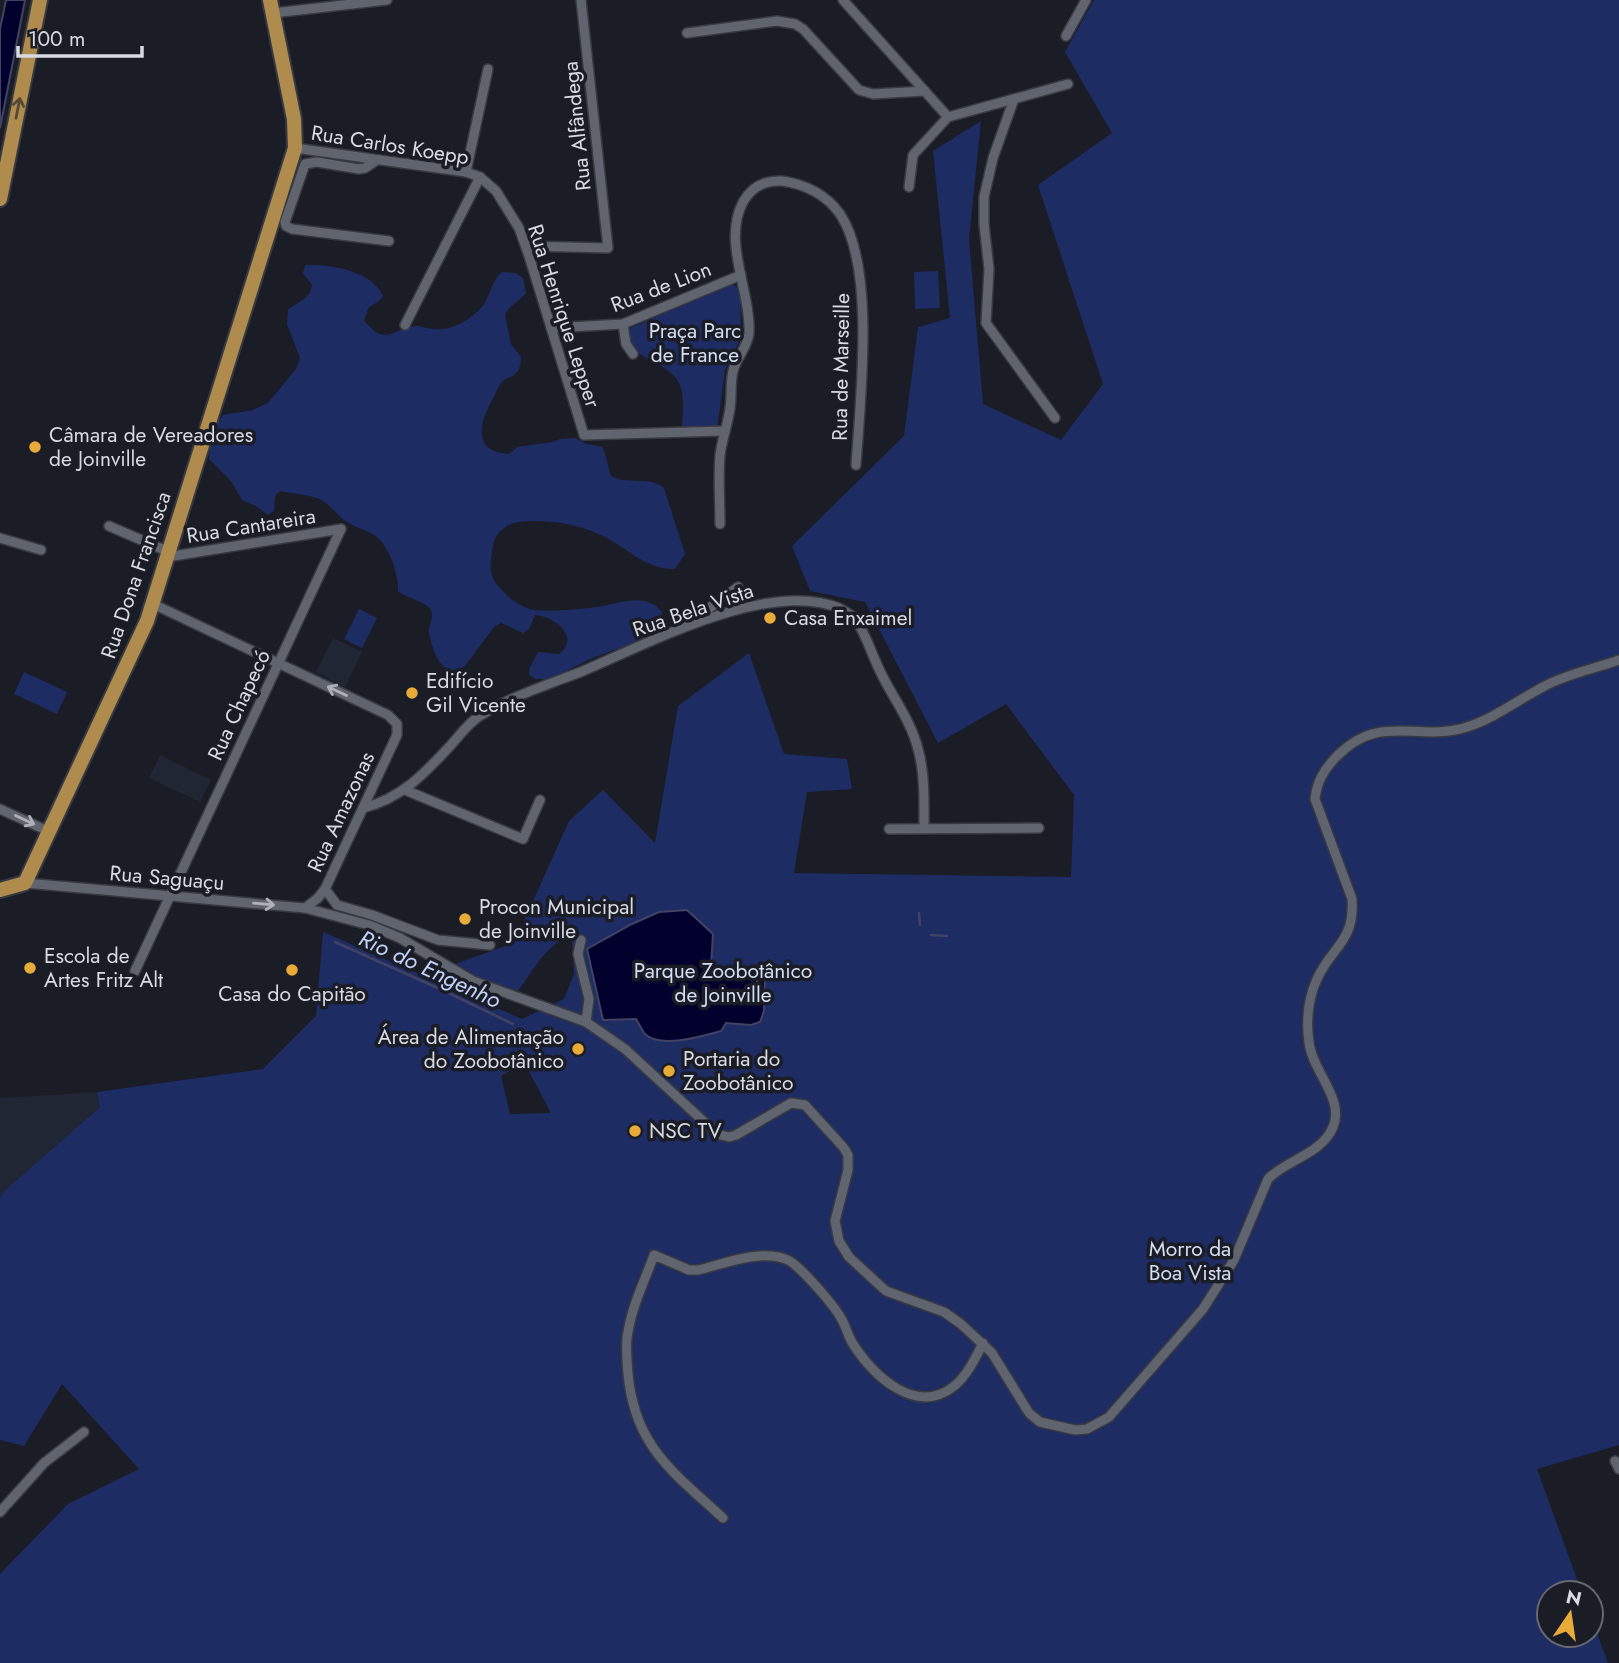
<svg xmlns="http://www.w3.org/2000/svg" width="1619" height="1663" font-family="Jost,sans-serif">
<rect width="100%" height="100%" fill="#1a1d26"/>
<g fill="#212635">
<path d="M333 638 362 652 345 687 316 672Z"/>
<path d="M160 755 211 780 200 802 149 778Z"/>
<path d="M97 1092 101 1106 3 1192 0 1199V1098Z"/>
</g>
<g fill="#1e2c64" fill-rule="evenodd">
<path d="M1094 0H1619V1445L1537 1469 1582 1593H1549V1635H1591V1617L1608 1663H0V1574L68 1504 139 1469 62 1384 24 1446 0 1440V1199L3 1192 100 1107 97 1092 263 1069 316 1016 323 932 522 1019 564 999 574 974 572 936C545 944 534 970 518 991L477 978 452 965 514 943 569 821 603 790 655 843 678 706 749 653 784 754 847 759 852 789 807 792 794 873 1071 877 1074 795 1006 704 938 743 865 602 810 591 792 546 904 436 918 327 950 318 933 151 981 121 969 239 983 404 1061 440 1103 384 1038 185 1112 133 1065 52ZM524 1062 551 1113 510 1114 501 1076Z"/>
<path d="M305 265C329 264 372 270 383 296L378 302 369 307 364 320C386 350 396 325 417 326 422 326 427 329 433 329 449 331 465 323 477 312 490 302 490 282 502 272L516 273 523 278 526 293C519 302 510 304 505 315L511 344 521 357C521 363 520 369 516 373 513 377 506 378 502 382 499 385 496 392 494 397 480 420 470 452 510 454L517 447 553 442 560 439 575 438 587 444 603 447 611 476C630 486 648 475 664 488L685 554 675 569C649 570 631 552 609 539 583 525 556 520 527 521 507 522 494 531 492 552 490 566 489 576 499 587 507 597 521 608 534 610 544 612 586 609 597 607 619 604 645 591 662 612L659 629 654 635 590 659 550 679H535L529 674 530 667 538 652 559 654C581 636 554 616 535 615L529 629 523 633 501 623 494 627 465 666C441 681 432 649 429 632 428 624 435 618 431 610 427 602 406 598 398 591 399 574 389 547 376 536 367 530 356 528 347 522 336 515 330 503 317 498 305 494 293 494 280 491L275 496 274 511 268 515 256 506 242 500 231 481 209 459C210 444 214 426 223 415L253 410 268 403 296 369 300 358 287 324 288 310C299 300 309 301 312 285L303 273Z"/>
<path d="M938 271 940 308 915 309 914 272Z"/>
<path d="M732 284 738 288 740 292 741 338 725 370 717 429 682 431C686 377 682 377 636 352L632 348 628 329Z"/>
<path d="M359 609 377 618 362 648 344 639Z"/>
<path d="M24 672 67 692 57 714 14 694Z"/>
</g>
<g fill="#02002d" stroke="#424263" stroke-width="2">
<path d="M6 0H25L0 128V29Z"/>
<path d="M687 910 713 934 711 966 727 976 747 978 750 974 757 981 765 978 764 1011 760 1022 751 1025 726 1023 721 1031C703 1036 660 1049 645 1034 642 1030 639 1024 636 1019L603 1020 587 949 632 924 659 912Z"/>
</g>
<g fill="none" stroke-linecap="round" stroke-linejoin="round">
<g stroke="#424263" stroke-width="2.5">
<path d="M919 913 920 925"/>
<path d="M931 935 947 936"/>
<path d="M335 942 440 989 513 1024"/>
</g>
<defs>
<g id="street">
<path d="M843 0 948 117"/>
<path d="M273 13 387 0"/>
<path d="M687 33 777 21 795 24 803 29 859 90 873 94 925 91"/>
<path d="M1066 36 1086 0"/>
<path d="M1014 99 993 158 984 197V224L989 269 986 323 1055 418"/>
<path d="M295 148 466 172 480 177 496 191 519 228 529 256 584 435 725 431"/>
<path d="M377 160 365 168 359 169 317 162 305 164 285 222 286 226 292 229 389 241"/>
<path d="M466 172 488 69"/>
<path d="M909 187 913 155 948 117 1068 84"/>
<path d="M526 246 608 248 581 0"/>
<path d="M623 324 626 344 633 354"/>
<path d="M405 325 480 177"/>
<path d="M551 328 623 324 741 275"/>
<path d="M720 524C720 501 718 478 720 455 722 439 728 424 730 408 732 396 730 383 733 371 736 358 748 347 749 333 751 291 722 242 743 202 752 186 765 180 782 181 805 184 827 195 840 214 876 267 860 402 856 465"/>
<path d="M109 526 169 552"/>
<path d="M0 538 41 550"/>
<path d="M167 557 341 529"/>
<path d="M153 604 388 715 397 724V735L325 889 318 898 305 908"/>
<path d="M689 623 738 587"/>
<path d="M405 790 523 839 540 800"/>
<path d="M363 808C401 799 425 773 451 745 461 734 469 722 481 715 512 696 550 684 583 671 649 643 769 579 839 608 845 611 852 615 856 620 867 636 872 656 881 673 893 698 911 721 918 749 925 774 924 801 924 827"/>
<path d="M0 809 50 832"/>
<path d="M889 829 1039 828"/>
<path d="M25 883 305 908 369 925 400 938 473 981 586 1022 625 1049 713 1130 721 1135 729 1137 736 1135 791 1103 805 1105 844 1148 848 1155V1170L835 1221 839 1241 849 1257 886 1291 944 1312 961 1324 992 1353 1029 1413 1040 1422 1075 1430 1087 1429 1109 1417 1203 1309 1234 1260 1268 1179C1286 1160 1322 1154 1333 1127 1345 1099 1312 1071 1309 1042 1306 1021 1308 999 1317 979 1332 946 1355 942 1352 899L1315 799C1317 781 1324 770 1336 757 1381 711 1416 743 1467 727 1495 718 1518 700 1543 687 1566 674 1594 669 1619 660"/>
<path d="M325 889 337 905 372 915 438 940 490 945"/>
<path d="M581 940 578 954 589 999 586 1022"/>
<path d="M135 971 341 529"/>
<path d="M1615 1461 1619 1469"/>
<path d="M0 1512 44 1463 84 1432"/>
<path d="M723 1518C673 1472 635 1447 628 1374 627 1361 625 1345 628 1332 632 1306 645 1280 654 1255L689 1270H698C724 1264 762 1248 788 1260 801 1267 835 1306 842 1320 846 1327 848 1336 853 1344 873 1375 915 1416 953 1387 967 1376 975 1359 983 1343"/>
</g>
<g id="primary">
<path d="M0 199 40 0"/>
<path d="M0 890 25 883 147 621 295 148 294 119 270 0"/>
</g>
</defs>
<use href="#street" stroke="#383a41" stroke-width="12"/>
<use href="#primary" stroke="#383a41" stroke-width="18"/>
<use href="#street" stroke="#5f646f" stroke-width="9"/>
<use href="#primary" stroke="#af8c4e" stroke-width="14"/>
</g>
<defs><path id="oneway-shaft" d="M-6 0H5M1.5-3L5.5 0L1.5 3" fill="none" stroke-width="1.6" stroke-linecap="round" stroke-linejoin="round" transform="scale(1.75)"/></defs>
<use stroke="#564936" href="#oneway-shaft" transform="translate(18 108) rotate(-79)"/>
<g stroke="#aeb1b9">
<use href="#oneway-shaft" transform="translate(337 691) rotate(-155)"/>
<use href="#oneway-shaft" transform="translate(25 820) rotate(25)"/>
<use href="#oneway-shaft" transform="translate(264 904) rotate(5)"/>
</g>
<g fill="#e9ab38" stroke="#1a1d26" stroke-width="2.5">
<circle cx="35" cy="447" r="7"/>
<circle cx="770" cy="618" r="7"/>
<circle cx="412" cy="693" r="7"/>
<circle cx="465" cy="919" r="7"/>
<circle cx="30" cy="968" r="7"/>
<circle cx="292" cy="970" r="7"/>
<circle cx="578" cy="1049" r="7"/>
<circle cx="669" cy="1071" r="7"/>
<circle cx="635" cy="1131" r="7"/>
</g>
<g text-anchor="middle" stroke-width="7" stroke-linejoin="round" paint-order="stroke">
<g font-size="21" fill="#d8dbe1" stroke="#1a1d26">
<text transform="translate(577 126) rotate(-96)" y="7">Rua Alfândega</text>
<text transform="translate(390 145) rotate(9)" y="7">Rua Carlos Koepp</text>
<text transform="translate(661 287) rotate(-21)" y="7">Rua de Lion</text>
<text transform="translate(564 316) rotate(72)" y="7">Rua Henrique Lepper</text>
<text transform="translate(841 367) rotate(-89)" y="7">Rua de Marseille</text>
<text transform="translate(251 526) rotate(-9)" y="7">Rua Cantareira</text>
<text transform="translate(136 575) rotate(-71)" y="7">Rua Dona Francisca</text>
<text transform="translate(693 610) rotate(-19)" y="7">Rua Bela Vista</text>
<text transform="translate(239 705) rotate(-65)" y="7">Rua Chapecó</text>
<text transform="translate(341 812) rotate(-65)" y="7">Rua Amazonas</text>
<text transform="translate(167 878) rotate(5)" y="7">Rua Saguaçu</text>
</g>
<g font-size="21" fill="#d6def3" stroke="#1a1d26">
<text x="695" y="338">Praça Parc<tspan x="695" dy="24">de France</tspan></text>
<text x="723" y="978">Parque Zoobotânico<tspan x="723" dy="24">de Joinville</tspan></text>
<text x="1190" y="1256">Morro da<tspan x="1190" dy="24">Boa Vista</tspan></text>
</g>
<g font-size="21" fill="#d8dbe1" stroke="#1a1d26" text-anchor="start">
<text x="49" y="442">Câmara de Vereadores<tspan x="49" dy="24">de Joinville</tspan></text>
<text x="784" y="625">Casa Enxaimel</text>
<text x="426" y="688">Edifício<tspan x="426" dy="24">Gil Vicente</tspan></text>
<text x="479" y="914">Procon Municipal<tspan x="479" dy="24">de Joinville</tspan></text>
<text x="44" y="963">Escola de<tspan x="44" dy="24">Artes Fritz Alt</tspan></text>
<text x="292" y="1001" text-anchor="middle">Casa do Capitão</text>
<text x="564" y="1044" text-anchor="end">Área de Alimentação<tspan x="564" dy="24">do Zoobotânico</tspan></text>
<text x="683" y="1066">Portaria do<tspan x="683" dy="24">Zoobotânico</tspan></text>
<text x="649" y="1138">NSC TV</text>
</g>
<g font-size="23" font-style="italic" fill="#c1d1f9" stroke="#1a1d26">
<text transform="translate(430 969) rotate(25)" y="8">Rio do Engenho</text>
</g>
</g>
<g transform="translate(1570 1614) rotate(13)"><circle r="33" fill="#1a1d26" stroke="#666971" stroke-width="2"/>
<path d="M0-5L12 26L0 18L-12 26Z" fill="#e9ab38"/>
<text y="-10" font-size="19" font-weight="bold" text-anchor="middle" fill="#d8dbe1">N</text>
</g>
<path d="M18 46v10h124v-10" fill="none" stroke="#d8dbe1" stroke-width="3.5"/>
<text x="28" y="46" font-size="21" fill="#d8dbe1" stroke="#1a1d26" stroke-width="5" paint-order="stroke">100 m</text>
</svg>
